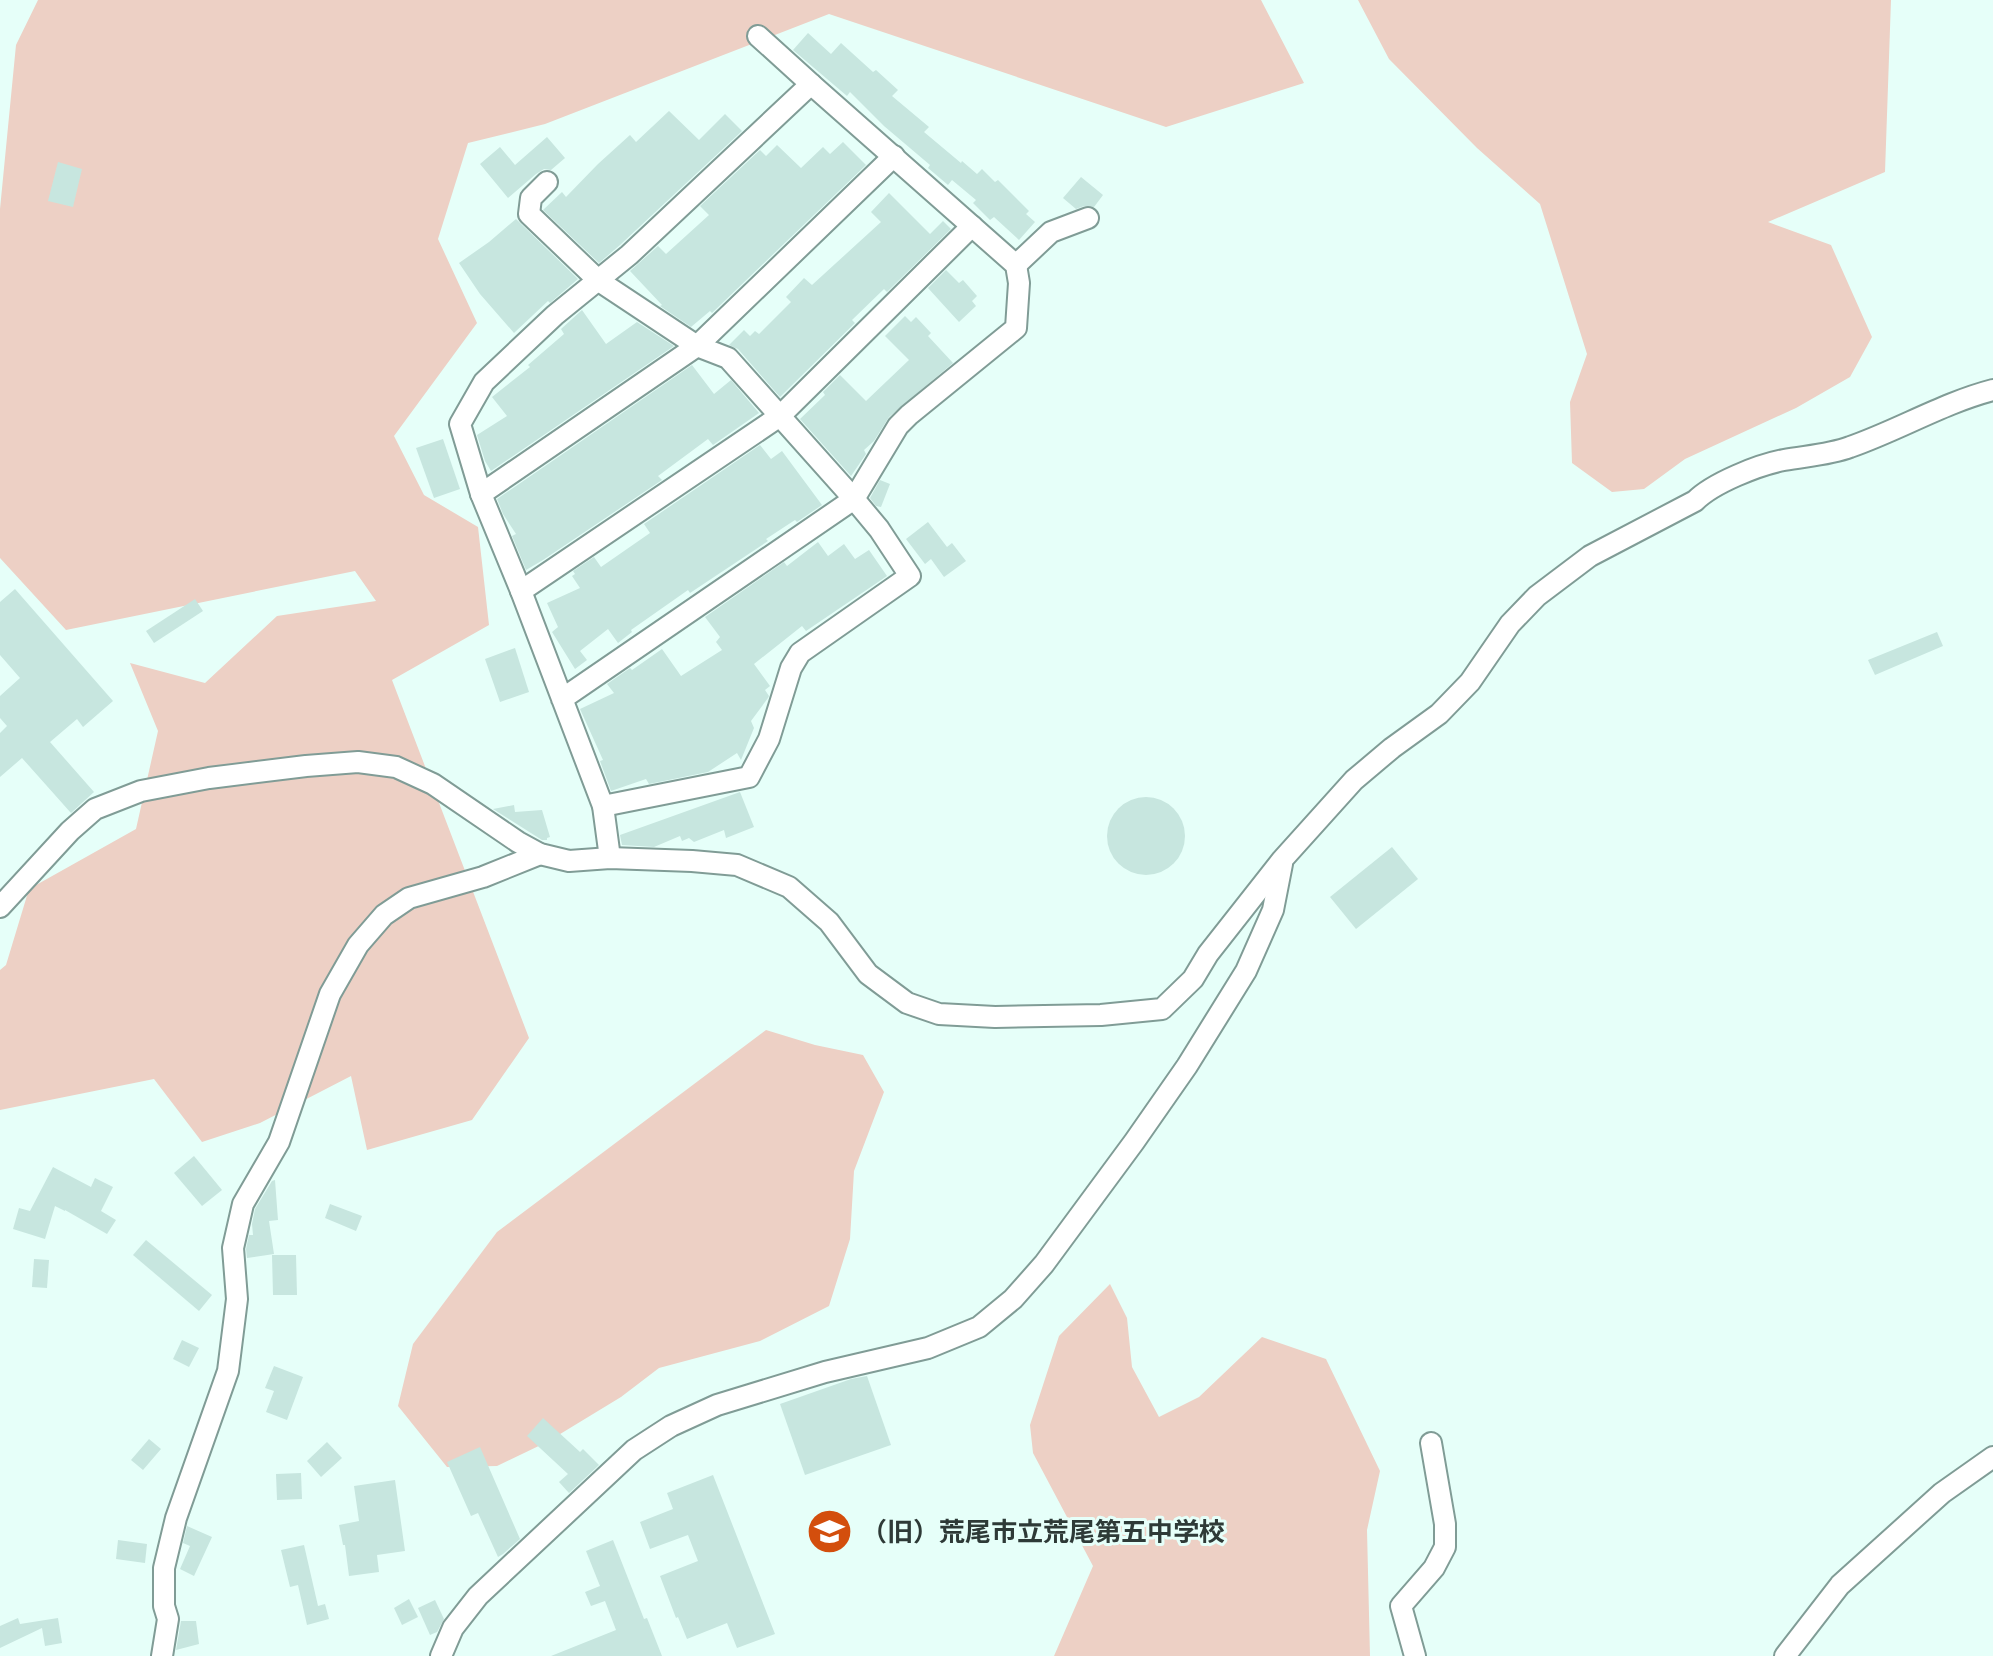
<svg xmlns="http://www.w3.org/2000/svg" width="1993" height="1656" font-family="Rubik,'Noto Sans JP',sans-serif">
<rect width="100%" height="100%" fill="#e6fff9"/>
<g fill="#edd0c5">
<path d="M38 0H1261L1304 83 1166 127 829 14 545 124 468 143 438 239 477 323 394 436 424 495 478 527 489 625 392 680 529 1038 472 1120 367 1150 351 1076 260 1123 202 1142 154 1079 0 1110V970L6 965 29 889 136 829 158 731 130 663 205 683 277 616 376 601 355 571 66 630 0 558V209L16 45Z"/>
<path d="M1358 0H1891L1885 172 1768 222 1831 245 1872 337 1850 377 1796 408 1685 459 1644 489 1612 492 1572 463 1570 402 1587 354 1540 204 1477 148 1389 59Z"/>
<path d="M766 1030 815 1045 863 1055 884 1092 854 1171 850 1239 829 1306 760 1341 659 1368 621 1397 547 1442 497 1466 447 1467 398 1406 413 1344 497 1232Z"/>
<path d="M1110 1284 1127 1318 1132 1367 1159 1417 1199 1397 1262 1337 1326 1359 1380 1471 1367 1530 1370 1656H1054L1093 1566 1033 1453 1030 1425 1059 1336Z"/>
</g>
<g fill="#c7e6df">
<path d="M808 33 831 54 841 43 873 72 876 70 898 90 892 96 929 127 924 132 961 163 962 161 977 174 982 169 995 182 998 180 1029 211 1026 214 1035 222 1019 240 994 217 990 220 973 203 976 200 952 180 948 185 928 168 930 165 884 126 850 92 847 96 793 50Z"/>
<path d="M669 111 699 140 725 114 742 131 620 245 599 263 543 210 562 192 566 197 598 164 630 135 636 142Z"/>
<path d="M547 137 565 158 551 170 544 169 536 174 508 198 480 164 500 147 515 165Z"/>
<path d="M843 142 866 165 712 313 710 311 691 327 660 306 662 305 630 271 658 246 666 254 709 215 700 206 760 150 766 156 777 145 801 168 823 147 830 154Z"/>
<path d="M58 162 82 169 73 207 48 201Z"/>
<path d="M1081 177 1103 195 1094 207 1084 206 1076 209 1063 198Z"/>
<path d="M889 193 930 234 943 221 951 229 887 292 884 289 852 320 855 323 780 397 738 349 729 345 744 330 750 336 755 331 759 334 791 302 786 297 804 278 812 285 881 222 871 212Z"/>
<path d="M516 219 578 279 550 303 548 301 514 333 480 294 459 263 489 242Z"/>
<path d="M946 270 959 283 963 280 977 296 972 301 976 306 959 322 928 288Z"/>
<path d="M582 310 606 344 637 322 674 346 491 471 485 461 477 435 507 416 492 397 530 367 528 365 564 334 561 329Z"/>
<path d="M905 316 911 322 916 317 931 333 928 336 953 363 889 417 874 441 864 450 866 454 851 476 800 419 825 395 823 392 840 375 866 401 909 360 885 336Z"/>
<path d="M692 365 714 394 731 380 759 413 713 445 708 439 658 476 662 480 543 560 526 570 512 536 516 534 503 514 497 499Z"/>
<path d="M443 439 460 489 434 498 416 448Z"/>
<path d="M760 445 771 459 782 451 822 505 797 522 795 520 766 539 768 541 690 593 688 590 631 630 632 632 618 643 608 629 580 651 587 660 575 669 552 632 558 627 547 603 580 588 572 576 575 574 573 571 594 557 601 567 650 533 644 524Z"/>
<path d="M880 480 890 484 881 507 876 506 870 498Z"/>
<path d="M928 522 947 547 952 543 966 561 944 577 931 559 925 564 906 539Z"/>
<path d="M818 542 828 556 844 544 855 559 869 550 887 576 806 631 802 626 754 664 770 686 765 690 769 696 768 698 751 721 754 728 741 760 737 753 708 772 649 784 646 779 611 791 600 761 603 760 580 709 614 693 607 684 630 668 632 670 662 649 681 676 722 650 716 642 720 637 705 617 784 562 787 566Z"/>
<path d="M15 589 113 701 83 727 77 719 50 742 94 792 71 813 22 758 0 777V733L7 726 0 718V696L20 678 0 655V602Z"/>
<path d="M195 599 203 611 154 643 146 631Z"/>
<path d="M1937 632 1943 646 1875 675 1868 660Z"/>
<path d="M515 648 529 692 500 702 485 659Z"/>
<path d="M740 792 754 827 726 838 724 830 694 842 689 838 682 841 680 836 654 847 622 845 620 835Z"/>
<circle cx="1146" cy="836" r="39"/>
<path d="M514 805 515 812 542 810 550 837 547 838V840H542L493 809Z"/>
<path d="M1392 847 1418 879 1356 929 1330 897Z"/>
<path d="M194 1156 222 1190 202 1206 174 1173Z"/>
<path d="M53 1167 91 1187 95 1178 113 1187 101 1211 116 1220 107 1234 65 1210V1211L55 1206 45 1239 13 1229 19 1208 30 1211Z"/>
<path d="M275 1180 278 1220 269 1221 274 1254 247 1258 246 1249 249 1235H253L252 1224 255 1209 272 1181Z"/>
<path d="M330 1204 362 1216 356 1231 325 1218Z"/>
<path d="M146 1240 212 1295 199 1311 133 1255Z"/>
<path d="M272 1255H296L297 1295H273Z"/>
<path d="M34 1259 49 1260 47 1288 32 1287Z"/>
<path d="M182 1340 199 1348 189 1367 173 1359Z"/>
<path d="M274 1366 303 1377 287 1420 266 1412 274 1391 265 1388Z"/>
<path d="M867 1376 891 1445 805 1475 780 1404 851 1379Z"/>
<path d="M543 1418 580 1452 583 1449 599 1465 569 1493 559 1482 568 1474 527 1436Z"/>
<path d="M149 1439 161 1449 143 1470 131 1460Z"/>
<path d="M327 1442 342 1458 321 1477 307 1461Z"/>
<path d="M480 1447 520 1539 503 1554 498 1557 478 1513 471 1516 447 1462Z"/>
<path d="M301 1473 302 1499 277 1500 276 1474Z"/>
<path d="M713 1475 775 1634 737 1648 727 1623 687 1639 678 1617 676 1618 660 1576 698 1561 688 1535 650 1549 640 1522 673 1509 667 1493Z"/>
<path d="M395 1480 405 1551 377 1555 379 1572 349 1576 345 1545H343L339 1525 359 1521 354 1486Z"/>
<path d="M187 1526 212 1537 194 1576 180 1569 190 1546 183 1543Z"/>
<path d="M118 1540 147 1544 145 1563 116 1559Z"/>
<path d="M613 1540 644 1619 647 1618 662 1656H551L616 1630 605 1601 591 1606 585 1592 600 1586 586 1551Z"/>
<path d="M304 1545 318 1606 325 1604 329 1619 307 1625 298 1585 290 1587 281 1550Z"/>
<path d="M409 1599 418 1617 402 1625 394 1608Z"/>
<path d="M435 1600 444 1619 437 1632 430 1635 418 1608Z"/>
<path d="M18 1618 20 1624 58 1618 62 1643 45 1646 42 1628 0 1648V1626Z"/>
<path d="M181 1621H196L199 1644 176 1650Z"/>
</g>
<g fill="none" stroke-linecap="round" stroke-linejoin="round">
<defs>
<g id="minor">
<path d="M758 36 811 84"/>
<path d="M547 182 531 198 529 214 599 281 697 346 728 358 854 499 879 529 910 576 800 653 791 668 769 739 749 777 603 806"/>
<path d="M1016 265 1051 232 1088 218"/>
<path d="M481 494 697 346 894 156"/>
<path d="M521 591 780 416 972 226"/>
<path d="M562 699 854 499 898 426 909 415 1016 328 1019 283 1016 265 811 84 629 255 555 315 484 382 460 424 481 494 521 591 603 806 610 858"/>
<path d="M0 907 70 831 95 809 141 791 209 778 306 766 358 762 396 767 433 784 518 842 540 854 569 861 610 858 692 861 737 865 789 887 829 922 868 974 907 1003 939 1014 995 1017 1101 1015 1162 1009 1193 979 1208 954 1282 860 1354 780 1392 748 1439 714 1470 682 1510 624 1537 596 1590 556 1695 501C1713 483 1758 465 1784 460 1805 456 1829 455 1850 447 1899 430 1943 403 1993 390"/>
<path d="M162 1656 168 1619 164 1606V1568L176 1518 228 1371 237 1299 233 1248 243 1204 279 1142 330 994 358 945 384 915 409 898 483 877 540 854"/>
<path d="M441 1656 453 1628 478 1596 634 1450 671 1426 717 1405 825 1372 928 1348 979 1327 1013 1299 1044 1264 1134 1142 1187 1066 1246 971 1273 910 1282 864"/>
<path d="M1415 1656 1401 1606 1434 1568 1445 1547V1524L1431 1443"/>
<path d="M1785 1656 1840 1585 1942 1493 1993 1457"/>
</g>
</defs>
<use href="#minor" stroke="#809c96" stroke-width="24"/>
<use href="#minor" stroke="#fff" stroke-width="20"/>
</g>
<defs>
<symbol id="school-disc" viewBox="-11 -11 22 22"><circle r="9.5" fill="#d34e0d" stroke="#e6fff9"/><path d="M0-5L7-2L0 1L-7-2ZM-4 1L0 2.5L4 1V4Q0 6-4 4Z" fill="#fff"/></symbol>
</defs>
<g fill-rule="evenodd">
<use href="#school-disc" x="804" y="1506" width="51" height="51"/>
</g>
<g text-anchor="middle" stroke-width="6" stroke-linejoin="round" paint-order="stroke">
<g font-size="26" font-weight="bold" fill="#2e3a37" stroke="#e6fff9" text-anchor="start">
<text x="861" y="1541">（旧）荒尾市立荒尾第五中学校</text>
</g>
</g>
</svg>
